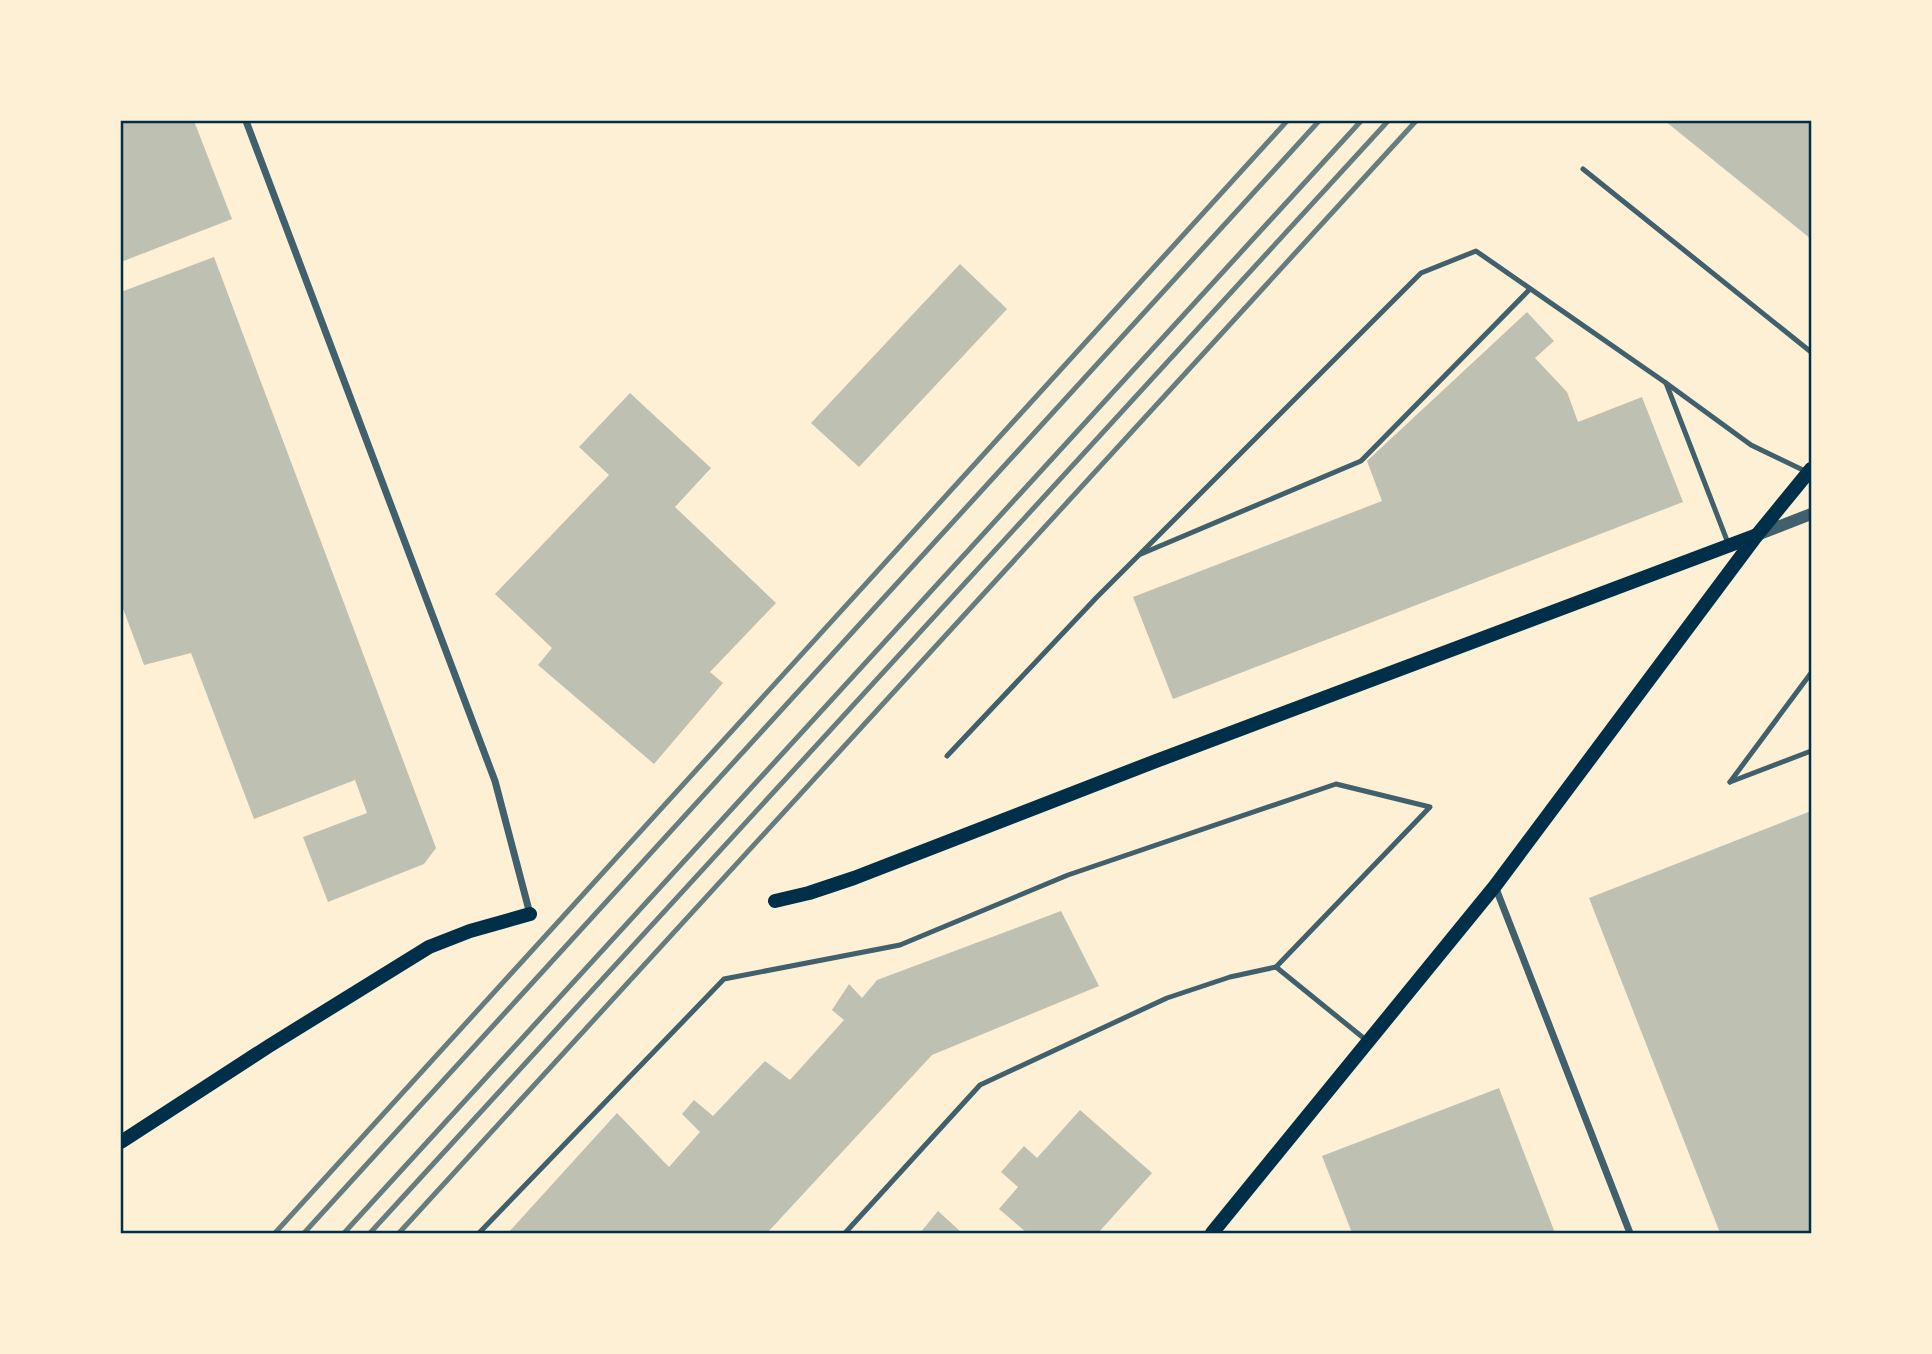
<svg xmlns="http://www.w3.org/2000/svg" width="1932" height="1354" font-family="'Nunito Sans',sans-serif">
<rect width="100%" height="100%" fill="#fdf0d5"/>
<g fill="#bec0b2">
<path d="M121 121H194L232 219 121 262Z"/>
<path d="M1665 121H1811V239Z"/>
<path d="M214 257 436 848 424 864 328 902 303 837 367 813 355 780 254 819 191 653 144 665 121 603V292Z"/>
<path d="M960 264 1007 309 859 467 811 423Z"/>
<path d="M1527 312 1554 341 1535 358 1567 392 1578 422 1642 397 1683 502 1173 699 1133 597 1382 501 1367 461Z"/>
<path d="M630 393 711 468 675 507 776 603 710 672 723 683 654 764 538 665 552 648 495 594 609 475 579 447Z"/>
<path d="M1811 811V1233H1720L1589 898Z"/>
<path d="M1061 911 1099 986 932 1055 767 1233H508L617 1113 669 1167 700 1132 682 1114 694 1100 713 1116 765 1061 790 1080 844 1020 832 1010 849 984 862 998 877 980Z"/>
<path d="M1499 1088 1555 1233H1352L1322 1156Z"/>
<path d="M1080 1110 1152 1173 1098 1233H1027L999 1209 1018 1187 1001 1172 1024 1146 1037 1158Z"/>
<path d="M938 1211 962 1233H920Z"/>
</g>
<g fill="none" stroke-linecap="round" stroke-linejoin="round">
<g stroke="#3f606c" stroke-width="5">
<path d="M1583 169 1811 352"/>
<path d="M1666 383 1728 543"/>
<path d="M1141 554 1361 461 1530 289"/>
<path d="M947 756 1097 597 1421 273 1476 251 1666 383 1751 445 1805 471"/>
<path d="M1730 782 1811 673"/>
<path d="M1730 782 1811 751"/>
<path d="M479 1233 724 979 900 945 1068 875 1336 784 1430 807 1276 967 1366 1040"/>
<path d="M845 1233 980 1085 1167 998 1230 977 1276 967"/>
</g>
<g stroke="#3f606c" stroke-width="7">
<path d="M246 121 495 781 530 914"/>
<path d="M1495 886 1630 1233"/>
</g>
<path stroke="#3f606c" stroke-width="12" d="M1757 535 1811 514"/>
<g stroke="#003049" stroke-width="14">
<path d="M775 901 809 893 854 878 1156 761 1757 535"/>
<path d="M121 1142 269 1046 429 947 470 931 530 914"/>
<path d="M1212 1233 1495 886 1757 535 1811 469"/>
</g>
<g stroke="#657d81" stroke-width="5">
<path d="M275 1233 1287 121"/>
<path d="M304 1233 1319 121"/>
<path d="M344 1233 1361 121"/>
<path d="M370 1233 1388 121"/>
<path d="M399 1233 1416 121"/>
</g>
</g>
<rect width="1932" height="1354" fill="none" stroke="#fdf0d5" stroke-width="245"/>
<rect x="122" y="122" width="1688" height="1110" fill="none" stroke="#003049" stroke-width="2.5"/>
</svg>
